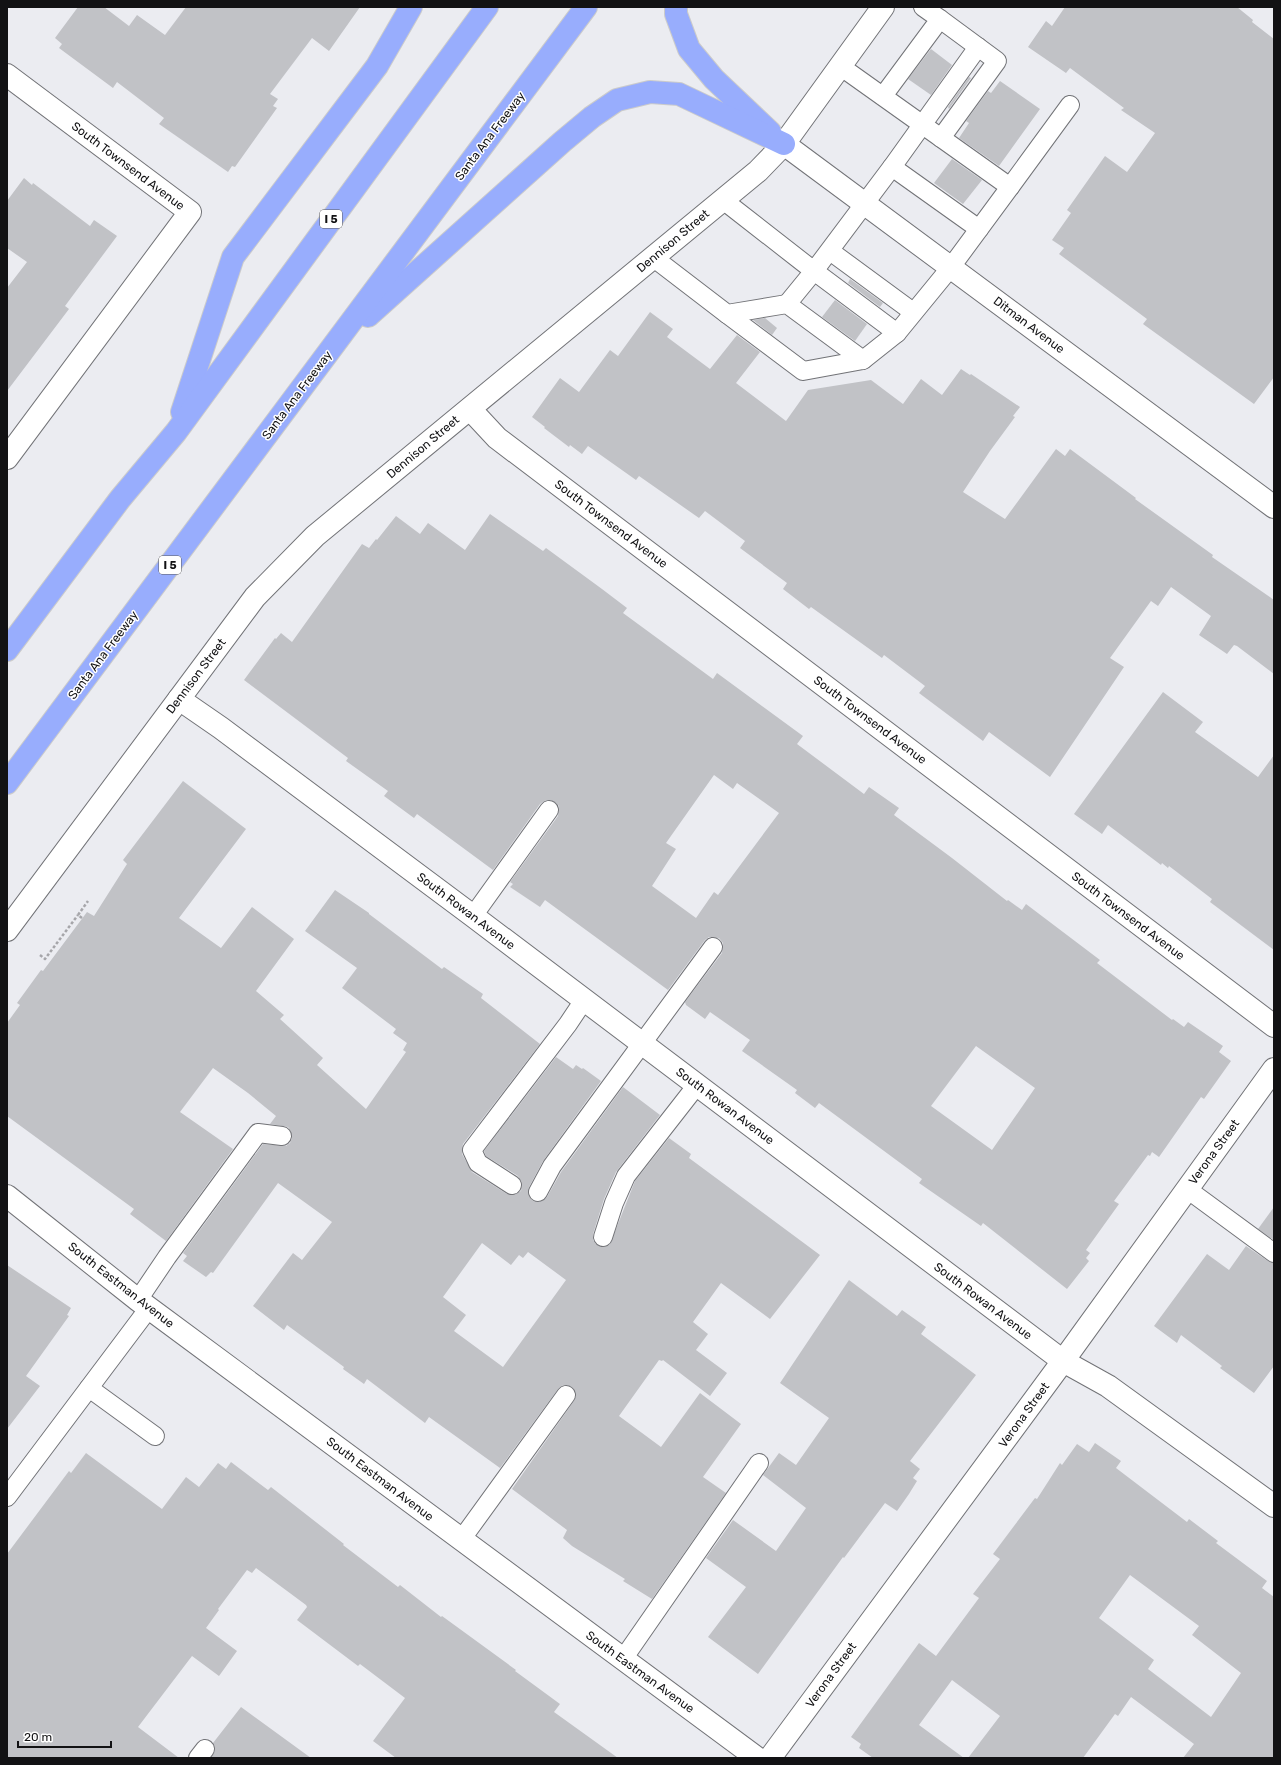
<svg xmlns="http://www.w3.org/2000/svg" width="1281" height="1765" font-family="Rubik,sans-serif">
<rect width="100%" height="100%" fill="#ebecf1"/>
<g fill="#c1c2c6" fill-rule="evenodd">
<path d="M78 7H104L129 26 137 15 165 35 186 7H360L329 51 312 38 270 94 278 99 273 106 277 108 235 167 232 166 228 172 159 124 164 118 117 82 113 88 59 48 62 44 55 38Z"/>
<path d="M1065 7H1237L1253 20 1252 22 1274 39V377L1254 404 1143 324 1147 319 1059 254 1064 248 1052 240 1071 213 1067 210 1105 156 1127 172 1155 133 1121 110 1124 108 1070 68 1066 73 1028 47 1046 21 1052 26Z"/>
<path d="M931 49 952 65 931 95 908 79Z"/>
<path d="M969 77 971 78 949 109 948 107Z"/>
<path d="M1000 81 1040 109 999 166 959 138 969 123 966 121 988 91 991 93Z"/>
<path d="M952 159 982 180 963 204 934 183Z"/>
<path d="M24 178 32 185 33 183 90 226 94 220 117 236 65 306 69 309 7 391V288L27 262 7 248V201Z"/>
<path d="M850 279 883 303 880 307 848 283Z"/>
<path d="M835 300 867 324 855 341 822 317Z"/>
<path d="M650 312 673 329 667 337 710 369 737 335 760 352 736 383 786 421 808 390 871 380 903 404 921 379 942 395 961 369 970 375 971 374 1020 407 1013 416 1015 417 990 451 963 492 1005 519 1056 449 1065 456 1070 449 1136 498 1135 499 1213 555 1212 557 1274 600V674L1237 646 1234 645 1227 654 1199 635 1211 616 1171 587 1158 606 1151 601 1110 658 1124 667 1050 777 989 732 983 741 919 693 925 686 884 655 882 658 811 607 809 609 783 589 787 583 740 548 745 541 705 511 699 518 639 476 636 480 588 446 582 454 570 445 569 447 544 428 545 427 532 417 560 378 579 392 610 350 618 356Z"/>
<path d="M765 318 777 328 772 335 753 320Z"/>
<path d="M490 514 543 551 546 548 602 589 627 608 623 613 713 679 717 673 803 736 797 744 864 794 869 787 899 808 894 815 952 858 1007 901 1008 900 1022 910 1026 904 1100 960 1097 963 1172 1020 1173 1019 1184 1027 1188 1022 1223 1046 1219 1052 1231 1061 1204 1099 1201 1097 1159 1157 1152 1152 1150 1156 1148 1155 1114 1201 1119 1204 1086 1250 1090 1253 1086 1258 1089 1261 1067 1289 983 1223 981 1226 919 1183 922 1179 819 1103 815 1108 795 1093 797 1090 742 1051 750 1040 710 1012 705 1019 686 1005 685 1002 722 953 723 943 719 938 709 937 705 940 668 990 545 900 540 907 510 887 513 884 510 882 558 816 559 806 555 802 550 800 544 801 540 804 493 870 417 814 414 818 384 796 388 791 346 761 348 758 244 680 275 638 276 639 281 633 292 642 362 544 369 548 376 539 377 540 396 516 420 534 428 523 465 550ZM714 775 733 789 737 783 779 813 718 895 714 892 696 918 652 886 676 849 666 843ZM976 1046 1035 1088 992 1150 931 1106Z"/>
<path d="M1163 692 1203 722 1195 732 1258 777 1274 755V950L1210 902 1212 899 1169 866 1168 868 1162 863 1161 865 1108 825 1102 834 1074 814Z"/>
<path d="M183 781 246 829 179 918 221 948 252 907 294 939 256 991 284 1015 280 1019 323 1058 317 1065 366 1109 406 1052 403 1050 407 1043 393 1033 396 1029 342 988 357 968 305 931 335 890 369 913V914L442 969 444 967 483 994 481 998 540 1044 463 1144 462 1149V1154L472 1172 507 1194 512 1195 521 1191 522 1185 518 1176 486 1156 484 1151 556 1057 573 1069 576 1065 582 1069 583 1068 601 1081 543 1161 529 1187 528 1193 533 1201 539 1202 547 1197 561 1172 623 1087 660 1115 616 1172 604 1199 593 1234V1240L596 1244 605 1247 610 1244 635 1181 669 1138 691 1154 689 1158 820 1255 770 1319 721 1283 693 1322 708 1334 696 1350 727 1373 710 1396 663 1360 662 1361 659 1360 619 1416 661 1447 700 1393 741 1424 703 1477 726 1493 652 1599 623 1581 625 1579 572 1546 563 1538 567 1530 512 1489 574 1401 576 1396 572 1387 567 1385 561 1386 558 1389 500 1468 429 1417 425 1423 367 1379 364 1384 343 1369 344 1367 287 1325 284 1330 253 1306 293 1253 302 1260 332 1222 278 1183 213 1273 211 1272 206 1277 183 1261 187 1256 183 1253 263 1144 286 1146 290 1143 292 1138 291 1132 288 1127 270 1124 276 1116 248 1093 213 1068 180 1112 233 1149 166 1241 130 1214 134 1209 7 1116V1023L20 1005 17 1003 41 970 43 971 87 912 94 916 127 864 123 860ZM482 1243 511 1265 519 1255 523 1258 528 1252 566 1280 503 1367 454 1331 466 1315 443 1297Z"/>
<path d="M1274 1207V1240L1258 1229Z"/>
<path d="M1246 1246 1268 1261 1274 1263V1366L1254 1393 1220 1368 1222 1366 1181 1335 1177 1343 1154 1326 1207 1254 1229 1270Z"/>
<path d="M7 1265 71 1308 67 1315 69 1316 26 1376 40 1386 7 1429Z"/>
<path d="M849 1280 897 1316 902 1310 926 1327 921 1334 976 1375 910 1461 920 1469 913 1478 917 1481 909 1494 897 1511 885 1503 844 1558 843 1557 758 1674 708 1637 746 1587 706 1558 733 1520 776 1551 806 1508 763 1475 779 1453 796 1465 829 1418 780 1383Z"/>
<path d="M1095 1443 1121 1461 1116 1468 1187 1522 1189 1519 1218 1541 1216 1543 1267 1581 1262 1588 1274 1597V1758H1183L1194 1744 1131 1697 1118 1716 1115 1714 1083 1758H968L1000 1716 952 1680 919 1725 964 1758H873L859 1748 861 1744 851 1737 919 1643 936 1656 979 1598 973 1594 1000 1559 993 1554 1035 1498 1037 1499 1060 1463 1062 1465 1077 1444 1089 1452ZM1130 1575 1199 1626 1192 1635 1241 1673 1211 1717 1148 1669 1154 1660 1099 1618Z"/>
<path d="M86 1453 162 1509 186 1477 199 1487 218 1463 226 1469 231 1462 268 1490 271 1487 344 1544 343 1545 398 1587 400 1585 441 1617 442 1616 516 1670 515 1671 560 1704 554 1712 618 1758H396L373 1741 405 1698 360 1664 358 1666 297 1620 307 1607 306 1605 256 1568 252 1573 247 1570 218 1609 219 1610 206 1628 237 1651 219 1676 192 1656 138 1727 179 1758H7V1554L69 1471 71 1473Z"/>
<path d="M241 1707 311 1758H211L215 1751 213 1743Z"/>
</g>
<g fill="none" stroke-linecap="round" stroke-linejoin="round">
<defs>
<g id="service">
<path d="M940 19 997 61 941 138"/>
<path d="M883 96 940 19 923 7"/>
<path d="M892 167 978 47"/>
<path d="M1010 187 1070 105"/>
<path d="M723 200 814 271 892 167 979 229"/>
<path d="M830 251 913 312"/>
<path d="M654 258 727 314 787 304 863 360 897 333 951 267 1010 187 840 66"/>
<path d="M787 304 814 271 897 333"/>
<path d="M727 314 803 371 863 360"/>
<path d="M473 916 549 810"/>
<path d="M512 1185 478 1163 472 1150 568 1024 584 1000"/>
<path d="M1187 1189 1274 1253"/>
<path d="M538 1192 552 1166 713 947"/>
<path d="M603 1237 614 1203 626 1176 697 1085"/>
<path d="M138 1300 167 1257 258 1133 282 1136"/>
<path d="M89 1388 155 1436"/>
<path d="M7 1497 149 1308"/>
<path d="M461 1540 566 1395"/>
<path d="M623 1659 759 1463"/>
<path d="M198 1758 205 1749"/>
</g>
<g id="minor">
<path d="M7 75 190 212 7 458"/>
<path d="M784 144 1274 507"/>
<path d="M470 409 497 438 1274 1026"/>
<path d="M179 699 221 728 473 916 1063 1361 1108 1386 1274 1506"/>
<path d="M7 1196 138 1300 757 1758"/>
<path d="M770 1758 1063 1361 1274 1069"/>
</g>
<path id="tertiary" d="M7 930 255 597 315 536 758 171 784 144 883 7"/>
<g id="motorway">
<path d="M676 7V14L689 49 714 79 770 132"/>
<path d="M368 316 562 142 592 117 617 100 650 92 679 94 784 144"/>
<path d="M182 412 233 257 377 66 411 7"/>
<path d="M7 650 120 499 176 432 487 7"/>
<path d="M7 783 586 7"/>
</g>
</defs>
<use href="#service" stroke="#727377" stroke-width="20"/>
<use href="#minor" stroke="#727377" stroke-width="24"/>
<use href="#tertiary" stroke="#727377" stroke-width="24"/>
<use href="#motorway" stroke="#cbcbcb" stroke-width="24"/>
<g stroke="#a6a6aa" stroke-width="2.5" stroke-dasharray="3 2" stroke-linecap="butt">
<path d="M82 918 78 915 88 901"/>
<path d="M40 955 45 959 78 915"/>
</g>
<use href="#service" stroke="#fff" stroke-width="18"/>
<use href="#minor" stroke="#fff" stroke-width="22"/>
<use href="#tertiary" stroke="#fff" stroke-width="22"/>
<use href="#motorway" stroke="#98adfd" stroke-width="22"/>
</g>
<g text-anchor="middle" stroke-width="3" stroke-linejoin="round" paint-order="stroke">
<g fill="#fff" stroke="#59595a" stroke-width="1">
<rect x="320" y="210" width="22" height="18" rx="3"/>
<rect x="159" y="556" width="22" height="18" rx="3"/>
</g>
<g font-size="11" font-weight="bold" fill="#121214">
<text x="331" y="223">I 5</text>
<text x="170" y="569">I 5</text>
</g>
<g font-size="12" fill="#121214" stroke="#fff">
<text transform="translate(490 136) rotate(-53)" y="4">Santa Ana Freeway</text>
<text transform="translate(128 166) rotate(37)" y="4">South Townsend Avenue</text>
<text transform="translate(673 241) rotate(-40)" y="4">Dennison Street</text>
<text transform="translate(1029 325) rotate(37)" y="4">Ditman Avenue</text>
<text transform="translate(297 395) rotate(-53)" y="4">Santa Ana Freeway</text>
<text transform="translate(423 447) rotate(-40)" y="4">Dennison Street</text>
<text transform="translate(611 524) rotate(37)" y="4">South Townsend Avenue</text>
<text transform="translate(103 655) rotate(-53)" y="4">Santa Ana Freeway</text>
<text transform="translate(196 676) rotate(-53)" y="4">Dennison Street</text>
<text transform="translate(870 720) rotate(37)" y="4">South Townsend Avenue</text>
<text transform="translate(466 911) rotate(37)" y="4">South Rowan Avenue</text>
<text transform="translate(1128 916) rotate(37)" y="4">South Townsend Avenue</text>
<text transform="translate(725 1106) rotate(37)" y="4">South Rowan Avenue</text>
<text transform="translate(1214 1152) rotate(-54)" y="4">Verona Street</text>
<text transform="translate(121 1285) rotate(38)" y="4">South Eastman Avenue</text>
<text transform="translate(983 1301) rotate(37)" y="4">South Rowan Avenue</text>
<text transform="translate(1024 1415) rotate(-54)" y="4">Verona Street</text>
<text transform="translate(380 1479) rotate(37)" y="4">South Eastman Avenue</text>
<text transform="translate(640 1672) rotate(36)" y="4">South Eastman Avenue</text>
<text transform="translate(831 1675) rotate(-54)" y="4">Verona Street</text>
</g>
</g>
<rect width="1281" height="1765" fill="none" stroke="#121214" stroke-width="16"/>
<path d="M18 1741v6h93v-6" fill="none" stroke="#121214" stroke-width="2"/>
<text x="24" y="1741" font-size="12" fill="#121214" stroke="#ffffff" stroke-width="3" paint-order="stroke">20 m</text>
</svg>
